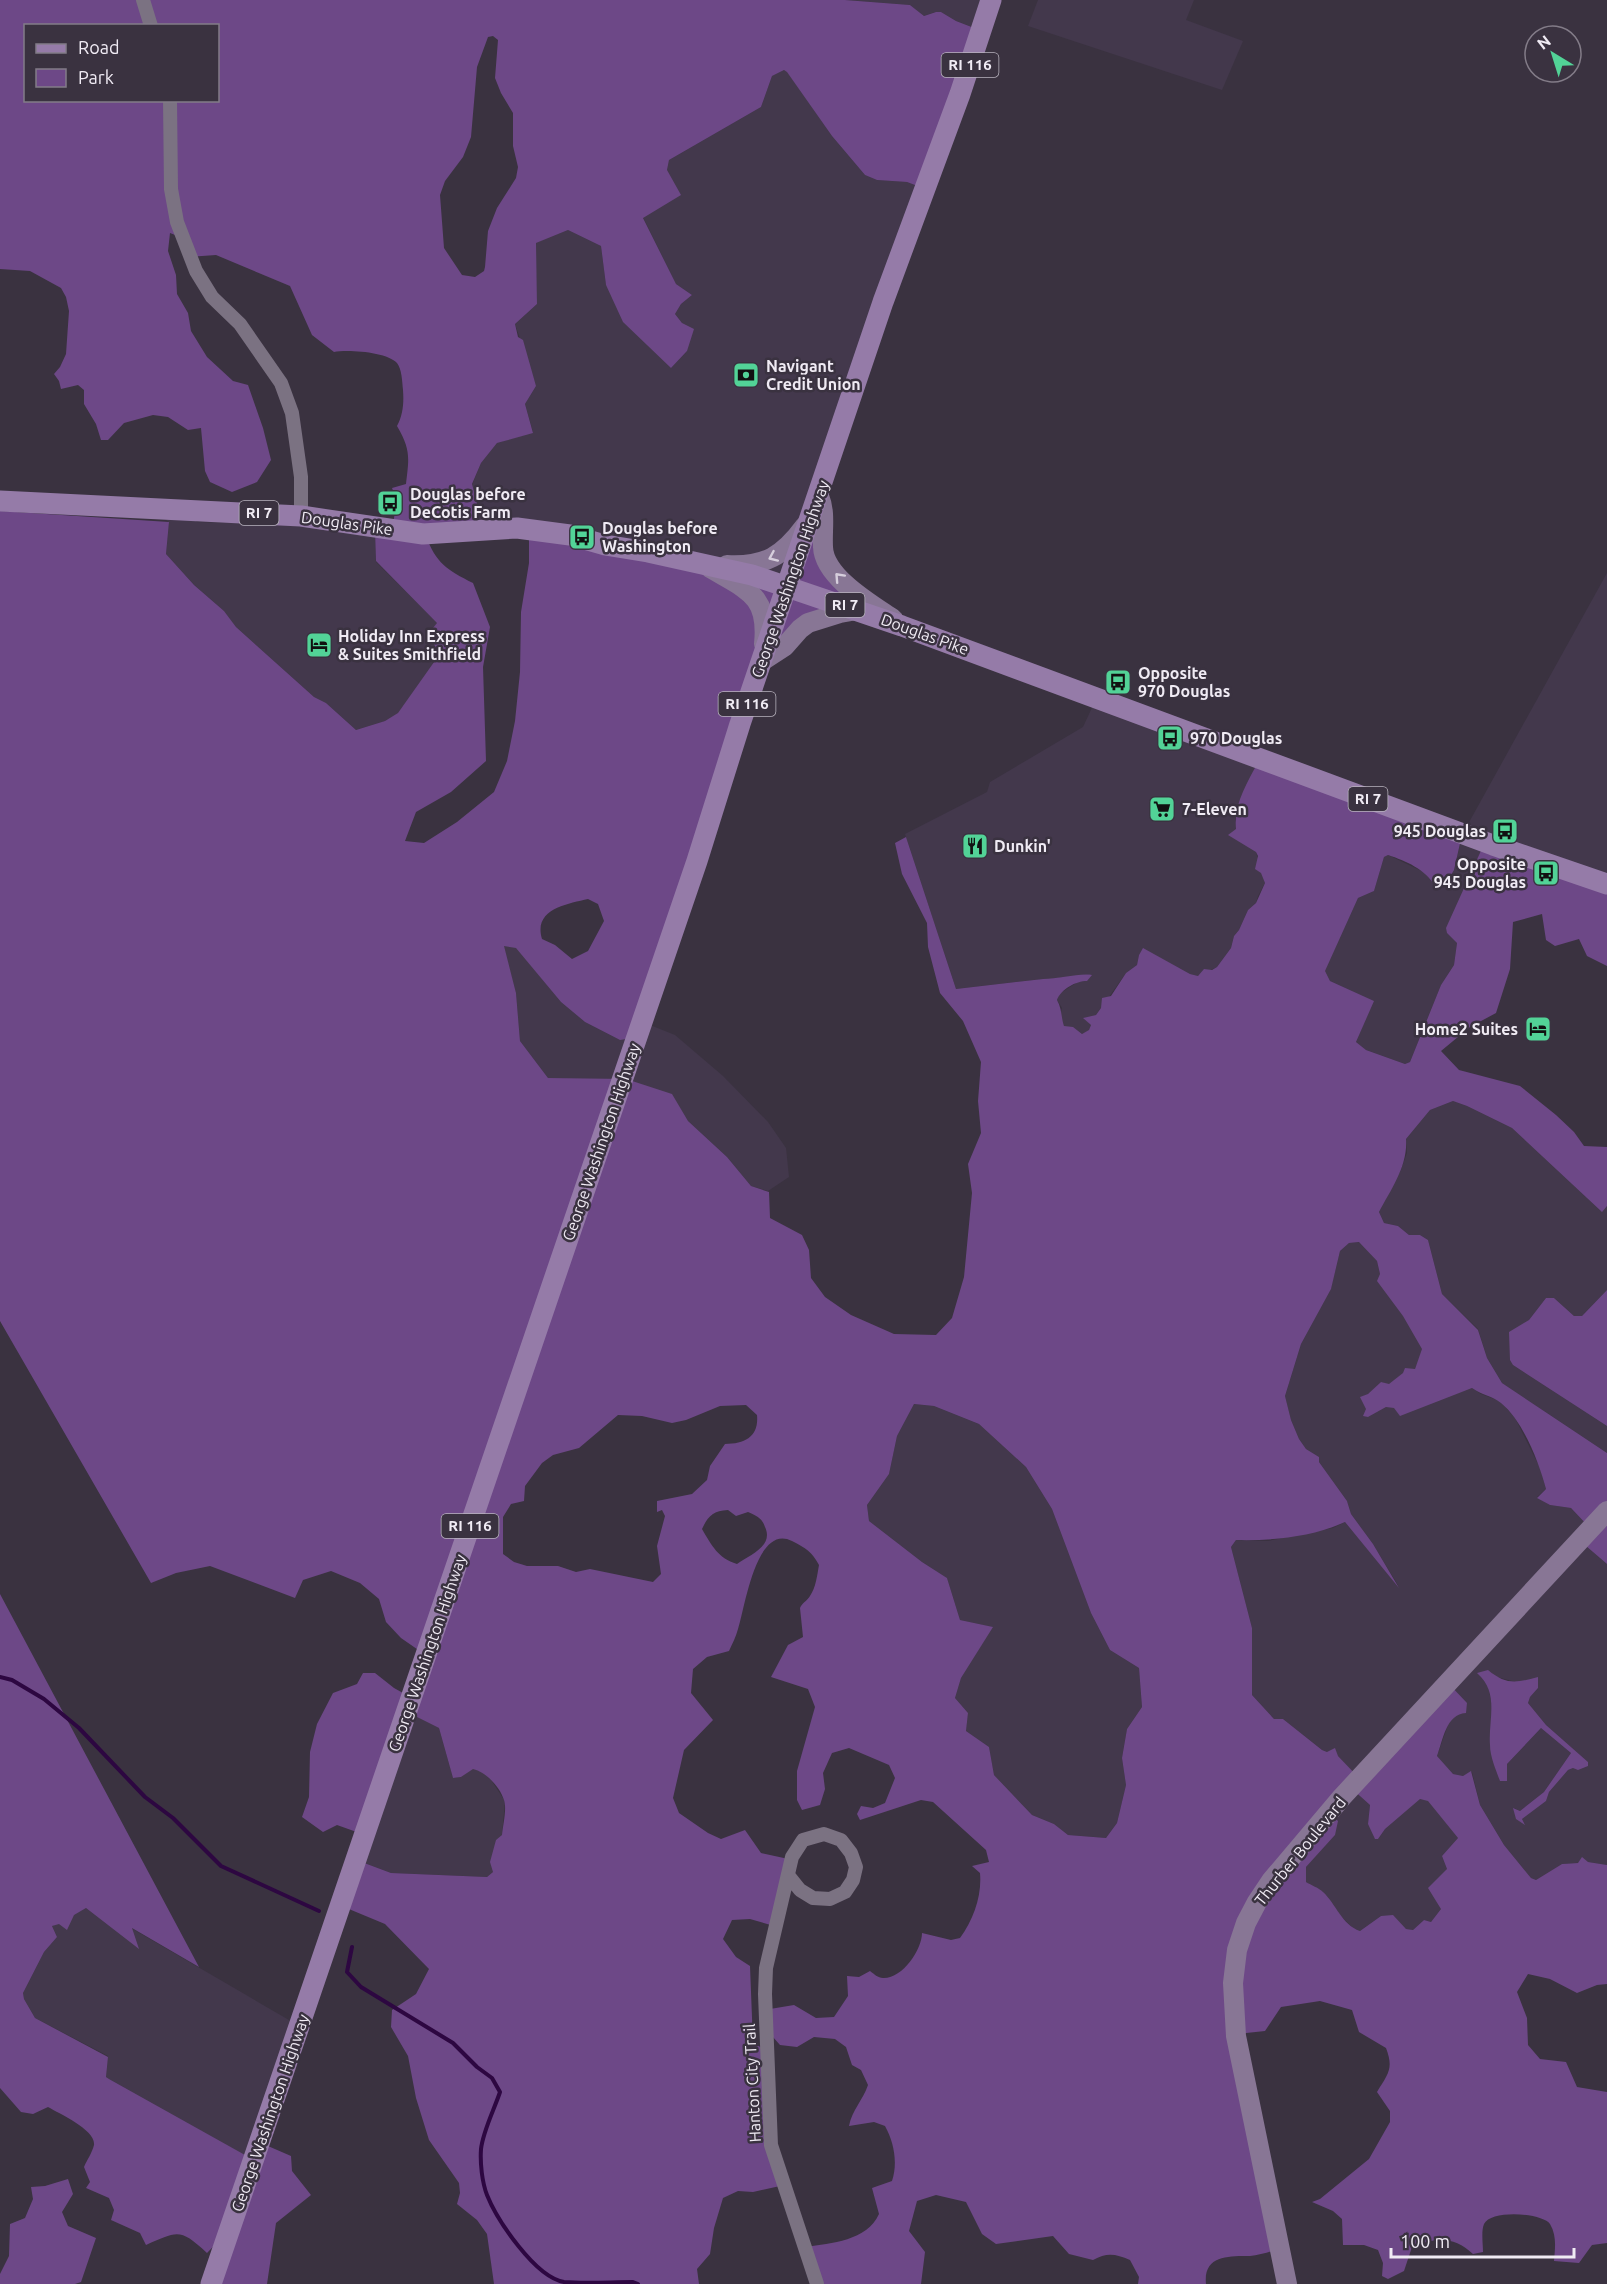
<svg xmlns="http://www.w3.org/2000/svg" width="1607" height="2284" font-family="Ubuntu,sans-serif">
<rect width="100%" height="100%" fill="#3a3240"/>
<g fill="#43384c" fill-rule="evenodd">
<path d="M845 0H994L982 31 956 21 941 12H935L924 16 910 5Z"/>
<path d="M1038 0H1194L1186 20 1243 41 1222 90 1028 26Z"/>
<path d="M784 70 787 71 832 136 865 175 877 180 907 182 928 190 792 586 525 538 479 536 472 485 481 463 497 443 533 432 525 404 536 386 515 324 537 304 535 243 568 230 601 246 606 285 671 368 687 351 682 323 675 314 681 304 692 295 676 284 643 217 667 170 669 160 761 107 772 76Z"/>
<path d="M194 519 197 522 273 524 375 532 376 562 438 623 429 633 439 655 398 714 385 721 356 730 326 703 314 697 236 627 224 611 194 585 166 554 169 522 166 520Z"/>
<path d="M1607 573V883L1484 844 1447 933 1457 943 1454 965 1441 985 1410 1062 1405 1064 1366 1050 1356 1042 1373 1001 1330 981 1324 972 1358 898 1374 891 1384 857 1388 855 1428 874 1454 870 1462 835Z"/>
<path d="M1097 697 1259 757 1235 819 1236 829 1256 852 1265 883 1258 896 1256 903 1248 910 1239 930 1234 936 1231 948 1217 967 1198 976 1190 974 1143 949 1139 955 1137 965 1126 973 1096 1015 1084 1018 1091 1025 1089 1031 1082 1034 1072 1027H1064L1060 1016 1062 1008 1057 1000 1059 994 1090 974 1072 977H1061L1056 979H1043L956 989 905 834 987 792 990 782 1083 727Z"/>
<path d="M503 945 516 947 561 1002 585 1022 620 1040 645 1023 675 1035 723 1076 768 1122 786 1148 789 1177 768 1191 751 1186 727 1157 688 1121 671 1094 570 1079 548 1078 520 1041 516 993Z"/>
<path d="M1453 1101 1467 1106 1512 1128 1601 1211 1607 1206V1290L1582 1316H1574L1554 1298H1546L1529 1320 1513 1365 1607 1426V1453L1502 1383 1487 1358 1478 1329 1442 1294 1428 1240 1420 1235H1409L1398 1226 1384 1223 1379 1212 1400 1172 1407 1153 1406 1139 1430 1110Z"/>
<path d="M1360 1242 1377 1261 1380 1274 1423 1349 1415 1369 1404 1373 1389 1385 1381 1382 1368 1395 1366 1409 1368 1417 1386 1407 1437 1400 1472 1388 1481 1394 1500 1401 1515 1418 1540 1468 1546 1489 1537 1497 1550 1505 1571 1508 1588 1526 1579 1540 1607 1564V1865L1588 1862 1562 1864 1536 1880 1531 1878 1504 1845 1480 1805 1472 1772 1463 1776 1452 1774 1437 1756 1450 1719 1458 1714 1465 1713 1467 1703 1357 1777 1338 1756 1322 1750 1283 1719H1274L1252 1695V1628L1231 1547 1236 1540 1268 1541 1333 1528 1345 1522 1399 1587 1373 1544 1351 1514 1347 1501 1319 1462V1457L1306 1449 1299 1439 1291 1420 1285 1396 1301 1344 1331 1288 1340 1251 1349 1243ZM1497 1677 1538 1688 1530 1697 1528 1703 1546 1725 1588 1762 1568 1770 1549 1792 1546 1801 1522 1819 1525 1824 1514 1808 1520 1811 1544 1792 1571 1753 1541 1728 1507 1764 1490 1745 1493 1713 1489 1689 1483 1678Z"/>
<path d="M914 1404 934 1406 979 1424 1026 1467 1052 1509 1091 1613 1110 1650 1139 1668 1142 1707 1127 1729 1122 1758 1126 1785 1117 1823 1106 1838 1068 1835 1054 1824 1032 1815 994 1775 989 1747 966 1731 968 1713 955 1698 961 1678 992 1627 960 1620 947 1578 922 1562 869 1521 867 1505 889 1474 897 1436Z"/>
<path d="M409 1713 439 1728 453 1778 461 1777 473 1768 481 1771 491 1780 505 1801 502 1835 493 1872 487 1877 391 1873 359 1861Z"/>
<path d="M1351 1787 1370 1805 1368 1824 1378 1839 1385 1829 1419 1799 1428 1800 1458 1838 1442 1856 1447 1869 1441 1909 1431 1922 1424 1920 1413 1930 1406 1929 1381 1916 1360 1931 1354 1929 1306 1882V1867L1335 1835 1329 1812Z"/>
<path d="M86 1908 138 1948 131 1928 301 2027 244 2155 109 2079 106 2077 108 2056 35 2018 24 1999 23 1993 44 1952 57 1937 52 1926Z"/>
</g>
<g fill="#6d4887" fill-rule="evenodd">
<path d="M0 0H845L910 5 924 16 936 12H941L956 21 982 31 928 190 907 182 877 180 865 175 832 136 787 72 784 70 772 76 761 107 669 160 667 170 681 195 643 218 676 284 692 295 681 304 675 314 682 323 694 329 687 351 671 368 623 322 606 285 601 246 568 230 536 243 537 304 515 324 518 337 523 340 536 386 525 404 533 433 497 443 481 463 472 484 477 503 476 534 426 536C436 563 447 570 473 583L490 627 483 667 486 761 451 792 416 812 405 841 424 843 457 822 494 792 507 761 515 721 520 672 521 612 529 563V540L532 538 791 586 814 520 822 555 853 591 767 664 638 1037 620 1040 585 1022 561 1002 516 948 504 946 516 993 520 1041 548 1078 626 1079 672 1094 688 1121 727 1157 751 1186 769 1192 770 1218 802 1235 809 1250 811 1278 825 1297 851 1315 894 1334 936 1335 952 1318 964 1277 972 1193 968 1164 981 1133 978 1101 981 1062 963 1021 940 993 928 947 927 923 902 874 895 843 906 837 956 989 1043 979C1059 979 1079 973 1092 975L1087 981C1076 981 1061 989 1057 1000 1062 1009 1061 1017 1064 1026L1073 1027 1082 1034 1089 1030 1091 1025 1083 1018 1096 1015 1101 1008 1102 998 1111 996 1126 973 1137 965 1139 955 1143 948 1190 974 1198 976 1204 969 1212 970 1217 967 1231 948 1234 936 1239 930 1248 910 1256 903 1265 883 1261 873 1255 869 1258 856 1256 852 1228 835 1236 829C1233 804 1248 782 1259 760L1461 839 1454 870 1445 885 1435 886C1425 869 1406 861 1388 855L1384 857 1374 891 1358 898 1325 971 1330 981 1374 1001 1356 1042 1366 1050 1405 1064 1410 1062 1441 985 1454 965 1457 943 1447 933 1446 928 1484 844 1607 883V966L1587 956 1579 939 1555 946 1546 940 1542 914 1513 922 1510 969 1496 1013 1470 1027 1441 1051 1459 1070 1520 1086 1556 1115 1574 1132 1584 1146 1607 1147V1206L1602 1212 1512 1128 1467 1106 1453 1101 1430 1110 1406 1139C1408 1166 1391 1189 1379 1212L1384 1223 1398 1226 1409 1235H1420L1428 1240 1442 1294 1478 1330 1487 1358 1502 1383 1607 1453V1564L1579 1540 1588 1526 1571 1508 1550 1505 1537 1498 1546 1489C1539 1462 1523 1421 1501 1403 1493 1396 1481 1395 1472 1388L1400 1416 1394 1408 1386 1407 1368 1417 1363 1416 1366 1409 1360 1397 1368 1394 1381 1382 1389 1384 1403 1373 1405 1368 1415 1369 1422 1349 1403 1316 1377 1281 1380 1274 1377 1261 1359 1242 1349 1243 1340 1251 1331 1289 1301 1344 1285 1396 1291 1420 1299 1439 1306 1449 1319 1457V1462L1347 1501 1351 1514 1373 1544 1399 1588 1345 1522C1312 1537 1272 1541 1236 1540L1231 1547 1252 1628V1695L1274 1719H1283L1322 1750 1327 1752 1335 1748 1338 1756 1358 1777 1448 1683 1467 1703 1466 1713C1446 1714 1443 1740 1437 1756L1453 1774 1463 1776 1471 1771 1480 1805 1504 1845 1531 1878 1536 1880 1562 1864 1578 1863 1582 1857 1588 1862 1607 1865V1984L1597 1985 1577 1993 1550 1979 1528 1974 1517 1992 1527 2018 1528 2045 1540 2059 1566 2062 1577 2087 1607 2092V2243L1592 2245 1579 2263 1554 2261C1555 2248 1557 2236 1550 2224 1543 2213 1491 2209 1484 2224 1481 2231 1483 2244 1483 2252L1473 2254C1455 2236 1434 2237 1412 2247L1404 2271 1388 2279 1382 2276 1383 2263 1378 2250 1364 2245H1343L1342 2219 1333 2211 1312 2202 1320 2199 1369 2159 1390 2122V2111L1377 2092C1388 2074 1394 2069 1386 2048L1359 2032 1352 2010 1320 2001 1281 2007 1265 2031 1237 2034 1278 2249C1269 2252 1259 2255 1250 2256 1229 2256 1203 2255 1206 2284H1138L1139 2277 1130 2260C1116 2254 1107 2252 1093 2260L1069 2254 1053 2236 996 2244 982 2234 966 2202 936 2195 917 2201 909 2231 925 2252 921 2284H816L806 2247C831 2243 867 2241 879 2214L872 2188 892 2181C898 2163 894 2142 885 2126L874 2122 849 2126C852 2110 863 2100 868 2085L861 2070 852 2065 846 2047 835 2039 814 2037 797 2047 780 2045 765 2028 764 2010 794 2005 816 2018 834 2017 848 1996 847 1976 859 1977 870 1971C874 1974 878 1978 883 1978 902 1979 922 1950 922 1933L951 1940 960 1938C974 1919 982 1895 980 1873L972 1866 989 1862 986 1850 933 1802 921 1800 860 1820 857 1814 861 1806 873 1808 885 1803 895 1778 889 1765 849 1748 832 1753 823 1773 825 1789 820 1805 802 1810 797 1800V1771L815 1707 808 1689 771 1677 788 1645 803 1637 800 1608C802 1603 807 1601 810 1596 816 1587 817 1576 819 1565 812 1552 806 1548 792 1541 756 1523 745 1608 738 1629 736 1637 732 1644 729 1651L707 1657 693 1669 691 1693 713 1720 684 1750 673 1798 679 1813 708 1833 721 1839 745 1830 761 1853 793 1860 774 1926 750 1919 732 1920 723 1939 736 1957 750 1966 753 2043 766 2050 780 2186 753 2192 738 2191 723 2198 714 2228 710 2254 697 2269 699 2284H494L487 2234 477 2220 457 2204 460 2193 459 2183 429 2140 416 2098 408 2056 391 2027 392 2010 416 1994 429 1969 385 1924 344 1907 359 1861 391 1873 487 1877 493 1872 490 1862 496 1840 502 1835C503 1825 507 1809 504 1800 500 1787 486 1772 473 1769L461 1777 453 1778 439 1728 409 1713 365 1835 337 1825 323 1832 302 1817 309 1797 310 1752 317 1724 333 1693 357 1684 363 1673H375L394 1688 412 1698 427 1656 401 1638 386 1622 379 1599 360 1583 331 1571 303 1580 295 1598 210 1566 176 1573 151 1583 0 1321V511L169 522 166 554 194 585 224 611 236 627 314 697 326 703 356 730 385 721 398 713 439 655 429 633 437 623 376 561 375 532 392 530 397 500 392 488 406 484C409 458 411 450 397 426 403 415 404 403 403 390 402 380 402 370 397 363 388 352 347 349 334 352L312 335 290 286 216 255 188 257 183 238 170 233 168 251 176 275 177 294 188 313 191 331 207 357 233 381 248 385 263 428 271 460 257 482 232 492 210 482 205 471 201 428 188 430 168 417 153 415 124 423 108 440H101L96 424 84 404V390L78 385 61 389 59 381 54 374 60 367 66 354 69 311 66 297 61 288 30 271 0 269ZM26 26H218V100H26ZM493 36 498 40 495 78 501 93 513 113V146L518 167 516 178 497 208 488 231 485 267 484 271 475 277 462 275 444 248 440 195 445 181 463 157 471 137 477 67 488 37ZM588 899 598 904 604 921 588 951 572 959 555 945 542 939C533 909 567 904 588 899ZM914 1404 934 1406 979 1424 1026 1467 1052 1509 1091 1613 1110 1650 1139 1668 1142 1707 1127 1729 1122 1758 1126 1785 1117 1823 1106 1838 1068 1835 1054 1824 1032 1815 994 1775 989 1747 966 1731 968 1713 955 1698 961 1678 993 1627 960 1620 947 1578 922 1562 869 1521 867 1505 889 1474 897 1436ZM746 1405 757 1415C759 1436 746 1444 725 1444L710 1466 707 1480 692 1494 657 1501V1512L662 1510 665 1516 657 1546 661 1574 653 1582 590 1569 576 1572 558 1566H527L514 1562 503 1554V1517L511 1504 524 1501 525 1486 542 1463 553 1455 579 1448 618 1415 642 1416 672 1423 686 1420 720 1406ZM728 1510 736 1516 748 1512C757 1516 762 1518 765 1527 774 1546 750 1555 737 1564 718 1558 712 1546 702 1529 708 1516 713 1511 728 1510ZM1350 1787 1370 1805 1368 1824 1375 1839H1378L1385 1829 1420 1799 1428 1801 1458 1838 1442 1856 1447 1869 1428 1888 1441 1909 1431 1922 1424 1920 1413 1930 1406 1929 1393 1915 1381 1916 1360 1931C1342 1925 1336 1904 1323 1892 1319 1888 1311 1885 1306 1882V1867L1335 1835 1338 1821 1329 1812Z"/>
<path d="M1607 1290V1426L1513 1365 1510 1360 1509 1332 1529 1320 1546 1298H1554L1574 1316H1582Z"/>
<path d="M0 1594 199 1967 132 1928 139 1949 86 1908 74 1915 67 1930 59 1924 52 1926 57 1937 44 1952 23 1993 24 1999 35 2018 108 2057 106 2077 109 2079 245 2155 261 2143 291 2156 292 2171 311 2195 276 2223 267 2284H213L232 2227 207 2253C180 2228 178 2231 146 2245L140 2233 111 2220 114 2210 109 2198 86 2188 90 2182 84 2167C87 2160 92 2153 94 2145 96 2130 60 2114 48 2107L33 2114 21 2112 0 2088Z"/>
<path d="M1488 1670C1506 1685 1516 1683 1538 1677V1688L1530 1697 1528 1703 1546 1725 1588 1762V1766L1578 1770 1573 1768 1568 1770 1549 1792 1546 1801 1522 1819 1525 1825 1516 1819 1513 1808 1520 1811 1544 1792 1571 1753 1541 1728 1507 1764V1781H1500C1496 1770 1490 1757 1490 1745 1488 1720 1500 1693 1477 1673Z"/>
<path d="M68 2179 73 2194 62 2212 68 2226 96 2238 81 2282 75 2284H0V2274L9 2256 10 2224 25 2218 33 2199 31 2187 45 2186Z"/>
</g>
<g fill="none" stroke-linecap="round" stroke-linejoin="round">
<g stroke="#2d0741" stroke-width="4">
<path d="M0 1677 12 1680 44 1699 79 1728 145 1797 173 1818 221 1866 319 1911"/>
<path d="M352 1947 347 1972 361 1987 453 2043 477 2067 492 2078 500 2092C494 2110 483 2131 481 2149 480 2163 482 2182 487 2195 497 2220 535 2277 564 2282 586 2284 611 2282 633 2282L638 2284"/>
</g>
<g stroke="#7b7282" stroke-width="14">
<path d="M143 0 151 26"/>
<path d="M170 100 171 189 177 222 196 271 212 297 240 324 281 383 292 413 301 477V516"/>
<path d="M788 1875 800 1890 813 1898 830 1899 845 1892 853 1880 856 1867 851 1853 841 1840 824 1834 803 1840 792 1857 766 1968 765 1994 771 2145 817 2284"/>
</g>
<g stroke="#887695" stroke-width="20">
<path d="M819 496C826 513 822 529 823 547 824 577 871 604 893 619"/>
<path d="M727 565C765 567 783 556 805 526"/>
<path d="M710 568C747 590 769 595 764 644"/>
<path d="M762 661 785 646 800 629 808 623 840 613 857 610"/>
<path d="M1287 2284 1236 2036 1233 1983 1237 1950 1246 1923 1257 1902 1271 1881 1342 1797 1607 1511"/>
</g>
<g stroke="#957ba8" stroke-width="21">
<path d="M0 501 301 516 423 534 517 528 570 535 605 545 648 552 752 575 902 626 1493 845 1607 884"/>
<path d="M211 2284 697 861 740 724 883 302 960 94 991 0"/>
</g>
</g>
<defs><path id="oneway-chevron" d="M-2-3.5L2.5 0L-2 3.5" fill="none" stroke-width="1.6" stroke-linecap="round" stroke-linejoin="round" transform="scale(1.5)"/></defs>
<g stroke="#d6cedc">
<use href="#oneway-chevron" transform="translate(773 557) rotate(156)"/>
<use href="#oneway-chevron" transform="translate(839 577) rotate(-133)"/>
</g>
<defs>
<symbol id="bank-square" viewBox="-11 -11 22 22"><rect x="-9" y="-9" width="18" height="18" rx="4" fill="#52d397" stroke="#3a3240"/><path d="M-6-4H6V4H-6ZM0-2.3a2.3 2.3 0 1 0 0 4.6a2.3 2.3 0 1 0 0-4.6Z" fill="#111"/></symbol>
<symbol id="bus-square" viewBox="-11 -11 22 22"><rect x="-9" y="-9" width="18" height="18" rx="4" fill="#52d397" stroke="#3a3240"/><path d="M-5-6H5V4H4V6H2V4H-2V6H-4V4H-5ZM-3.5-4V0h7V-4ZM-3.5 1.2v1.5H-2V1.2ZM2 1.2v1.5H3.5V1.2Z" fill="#111"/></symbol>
<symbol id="hotel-square" viewBox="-11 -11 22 22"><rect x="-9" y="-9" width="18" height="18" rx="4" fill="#52d397" stroke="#3a3240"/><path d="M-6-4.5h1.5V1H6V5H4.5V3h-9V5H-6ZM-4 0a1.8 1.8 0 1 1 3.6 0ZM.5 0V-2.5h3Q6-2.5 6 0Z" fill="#111"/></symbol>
<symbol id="supermarket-square" viewBox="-11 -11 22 22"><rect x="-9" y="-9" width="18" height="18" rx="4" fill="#52d397" stroke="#3a3240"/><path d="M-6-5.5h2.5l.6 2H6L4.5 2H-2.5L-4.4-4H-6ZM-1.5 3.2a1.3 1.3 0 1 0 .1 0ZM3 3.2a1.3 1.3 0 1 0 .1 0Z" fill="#111"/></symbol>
<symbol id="restaurant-square" viewBox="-11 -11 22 22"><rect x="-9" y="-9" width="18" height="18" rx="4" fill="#52d397" stroke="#3a3240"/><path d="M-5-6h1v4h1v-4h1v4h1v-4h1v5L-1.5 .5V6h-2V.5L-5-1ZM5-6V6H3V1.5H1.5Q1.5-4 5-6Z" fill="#111"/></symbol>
</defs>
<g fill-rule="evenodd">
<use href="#bank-square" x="731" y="360" width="30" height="30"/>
<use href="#bus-square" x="375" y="488" width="30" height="30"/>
<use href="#bus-square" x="567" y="522" width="30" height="30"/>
<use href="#hotel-square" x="304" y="630" width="30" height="30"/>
<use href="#bus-square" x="1103" y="667" width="30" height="30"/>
<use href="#bus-square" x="1155" y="723" width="30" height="30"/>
<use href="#supermarket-square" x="1147" y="794" width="30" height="30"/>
<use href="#bus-square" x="1490" y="816" width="30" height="30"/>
<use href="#restaurant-square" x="960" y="831" width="30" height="30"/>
<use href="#bus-square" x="1531" y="858" width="30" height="30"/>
<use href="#hotel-square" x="1523" y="1014" width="30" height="30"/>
</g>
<g text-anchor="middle" stroke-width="5" stroke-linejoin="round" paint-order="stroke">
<g fill="#3a3240" stroke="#b9b4be" stroke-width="1.5">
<rect x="941.5" y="53" width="57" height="24" rx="4.5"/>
<rect x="239.5" y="501" width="39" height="24" rx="4.5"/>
<rect x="825.5" y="593" width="39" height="24" rx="4.5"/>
<rect x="718.5" y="692" width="57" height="24" rx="4.5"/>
<rect x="1348.5" y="787" width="39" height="24" rx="4.5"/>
<rect x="441.5" y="1514" width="57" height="24" rx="4.5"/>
</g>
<g font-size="15" font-weight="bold" fill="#f0ebf4">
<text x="970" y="70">RI 116</text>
<text x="259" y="518">RI 7</text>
<text x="845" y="610">RI 7</text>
<text x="747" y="709">RI 116</text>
<text x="1368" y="804">RI 7</text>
<text x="470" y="1531">RI 116</text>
</g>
<g font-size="16" font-weight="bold" fill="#f0ebf4" stroke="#3a3240" text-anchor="start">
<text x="766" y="372">Navigant<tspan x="766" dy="18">Credit Union</tspan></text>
<text x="410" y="500">Douglas before<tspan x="410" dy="18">DeCotis Farm</tspan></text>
<text x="602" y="534">Douglas before<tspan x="602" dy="18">Washington</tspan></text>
<text x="338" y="642">Holiday Inn Express<tspan x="338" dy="18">&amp; Suites Smithfield</tspan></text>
<text x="1138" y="679">Opposite<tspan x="1138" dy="18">970 Douglas</tspan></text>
<text x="1190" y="744">970 Douglas</text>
<text x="1182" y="815">7-Eleven</text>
<text x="1486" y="837" text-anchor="end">945 Douglas</text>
<text x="994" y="852">Dunkin'</text>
<text x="1526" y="870" text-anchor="end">Opposite<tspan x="1526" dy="18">945 Douglas</tspan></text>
<text x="1518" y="1035" text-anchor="end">Home2 Suites</text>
</g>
<g font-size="16" fill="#f0ebf4" stroke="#3a3240">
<text transform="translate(347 523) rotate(8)" y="6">Douglas Pike</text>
<text transform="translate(790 579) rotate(-71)" y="6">George Washington Highway</text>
<text transform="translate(925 634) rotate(20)" y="6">Douglas Pike</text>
<text transform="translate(601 1142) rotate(-71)" y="6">George Washington Highway</text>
<text transform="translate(427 1653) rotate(-71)" y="6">George Washington Highway</text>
<text transform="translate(1300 1851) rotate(-51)" y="6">Thurber Boulevard</text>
<text transform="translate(752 2083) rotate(-93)" y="6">Hanton City Trail</text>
<text transform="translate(270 2113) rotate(-71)" y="6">George Washington Highway</text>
</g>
</g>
<rect x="24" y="24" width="195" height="78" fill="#3a3240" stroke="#837c88" stroke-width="1.5"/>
<rect x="36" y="44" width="30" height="9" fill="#957ba8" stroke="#837c88" stroke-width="1.5"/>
<text x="78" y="54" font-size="18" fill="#f0ebf4">Road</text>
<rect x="36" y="69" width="30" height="18" fill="#6d4887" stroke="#837c88" stroke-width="1.5"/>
<text x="78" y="84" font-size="18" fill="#f0ebf4">Park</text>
<g transform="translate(1553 54) rotate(322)"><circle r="28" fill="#3a3240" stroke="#837c88" stroke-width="1.5"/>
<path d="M0-4.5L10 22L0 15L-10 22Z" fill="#52d397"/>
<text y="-9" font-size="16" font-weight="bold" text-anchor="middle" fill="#f0ebf4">N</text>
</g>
<path d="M1391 2248v9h183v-9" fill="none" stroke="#f0ebf4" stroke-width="3"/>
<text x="1400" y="2248" font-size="18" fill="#f0ebf4" stroke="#3a3240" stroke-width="4.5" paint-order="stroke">100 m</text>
</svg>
